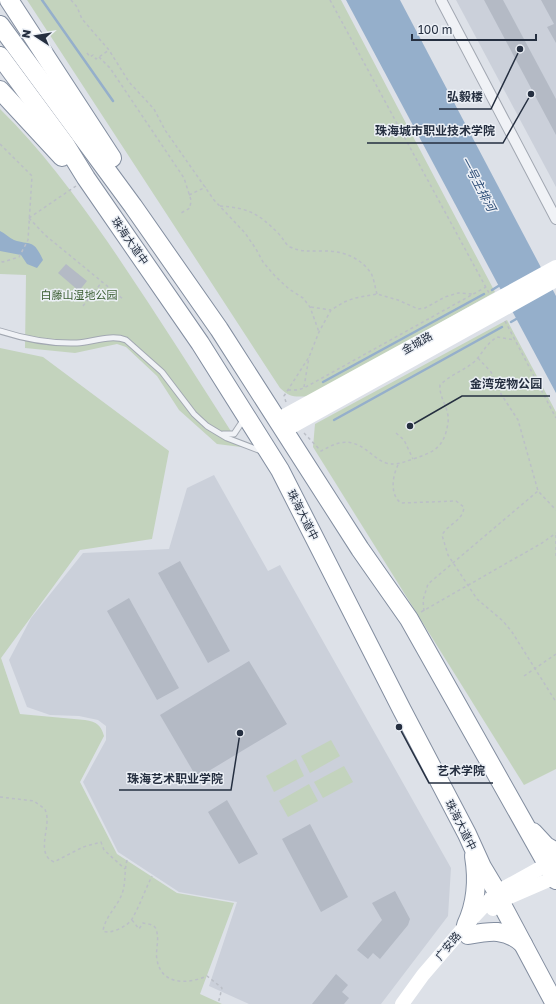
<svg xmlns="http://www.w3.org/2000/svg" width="556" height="1004" font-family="'Golos Text','Noto Sans SC',sans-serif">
<rect width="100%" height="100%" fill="#dde1e8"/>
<g fill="#cbd0da">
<path d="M456 0H556V187Z"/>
<path d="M214 475 268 571 280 565 451 868 448 916 381 1004H249L209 986 237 902 179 892 118 852 83 782 106 740V726L98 720 79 716 50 715 27 707 9 660 31 618 83 553 169 549 187 488Z"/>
</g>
<g fill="#c3d3bd">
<path d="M27 0H341L495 292 310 396C296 397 290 398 280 388Z"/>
<path d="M0 109C41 149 74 194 107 241 153 308 197 378 241 447L217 444 179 410 157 376 126 347 117 344 75 353 25 348 26 275 0 274Z"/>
<path d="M507 320 556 412V769L524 785 313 447 315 424Z"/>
<path d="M0 348 43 357 169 451 152 539 80 550 1 658 20 714 85 720C97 722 101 725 104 736L80 782 117 854 177 893 234 903 200 994 222 1004H0Z"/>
<path d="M331 740 340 756 310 773 301 756Z"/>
<path d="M296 759 304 776 274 792 266 776Z"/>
<path d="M344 766 353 782 323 798 314 782Z"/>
<path d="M309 784 318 801 288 817 279 801Z"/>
</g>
<g fill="#95afcb">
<path d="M346 0H400L556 296V393Z"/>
<path d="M0 231C5 233 9 238 14 240 31 246 33 238 43 260L37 268 27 264 21 255 0 251Z"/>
</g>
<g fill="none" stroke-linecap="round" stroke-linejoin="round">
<g stroke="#95afcb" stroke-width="2.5">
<path d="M42 0 113 101"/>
<path d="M492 290 500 285"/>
<path d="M511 322 518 318"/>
<path d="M323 382 484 294"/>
<path d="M334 420 502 327"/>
</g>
</g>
<g fill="#b4bac5">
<path d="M484 0H503L556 99V135Z"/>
<path d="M541 0H556V43L547 27 554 24Z"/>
<path d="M66 264 87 281 79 291 58 273Z"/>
<path d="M180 561 230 651 208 663 158 573Z"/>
<path d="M129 598 179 688 157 700 107 611Z"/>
<path d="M249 661 287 724 197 778 160 715Z"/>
<path d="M227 800 258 854 239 864 208 812Z"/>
<path d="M310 824 348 897 321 912 282 839Z"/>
<path d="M395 891 410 919 408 925 380 959 373 953 368 959 357 950 382 920 372 903Z"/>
<path d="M336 974 348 985 342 992 349 998 344 1004H312Z"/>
</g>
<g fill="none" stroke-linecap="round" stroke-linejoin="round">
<defs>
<g id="lane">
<path d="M0 331C25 339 50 344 77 343 93 342 111 334 126 340L162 372 194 414 207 426 227 438 261 451"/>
<path d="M223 434H234L244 419"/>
</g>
<path id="street" d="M441 0 556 219"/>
<g id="highway">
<path d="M9 0 112 158"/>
<path d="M0 25 133 206 219 329 360 549 409 619 556 880"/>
<path d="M0 56 65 144 86 178 200 343 280 470 402 710 467 834 482 867 497 892 500 901 555 1004"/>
<path d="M0 90 62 157"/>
<path d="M533 832 546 846 556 852"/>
<path d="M466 925C476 904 478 880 474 856"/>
<path d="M468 935C490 931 506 928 523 944"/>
</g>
</defs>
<use href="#lane" stroke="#a2a8b2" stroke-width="7"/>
<use href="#street" stroke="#a2a8b2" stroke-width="12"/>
<use href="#highway" stroke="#838ea0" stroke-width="20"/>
<g stroke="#bbbfc7" stroke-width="1.5" stroke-dasharray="3 3" stroke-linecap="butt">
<path d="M71 0 77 7 82 19 109 50 129 82 154 109 165 130 214 200 245 233 256 249 263 262 275 276 289 289 303 298 310 307 319 332"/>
<path d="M330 0 489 293"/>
<path d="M87 53 90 57 93 55 96 59 109 50"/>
<path d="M99 57 110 68 184 178 191 200 190 208 181 213"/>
<path d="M0 144 32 176 28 240 19 257 3 262 0 261"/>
<path d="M189 195 206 187"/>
<path d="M220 206C248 208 258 213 278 233 283 238 285 244 290 247 301 252 309 251 320 251 340 250 359 256 371 273 374 279 375 287 377 294"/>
<path d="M29 218 45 235 123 299"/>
<path d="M29 218 76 186"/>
<path d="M83 306 102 282"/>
<path d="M311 307 331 310"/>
<path d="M505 321 556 418"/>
<path d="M478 358 491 372 501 394 518 420 538 491 556 510"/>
<path d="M304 387 309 357"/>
<path d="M288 390H297L304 388 486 287"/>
<path d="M286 402 284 396 309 357 319 332 331 310 344 302 355 298 377 294 398 300 418 309 425 308 445 297 458 293 473 294"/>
<path d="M304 433 321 451C331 446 340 440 352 443 366 446 374 459 386 463 397 466 403 462 413 459 434 452 444 448 448 423 450 408 439 399 440 385 450 375 463 371 474 362 483 353 485 345 497 337L515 340"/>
<path d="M396 433 404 440 413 459"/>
<path d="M398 465C392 477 390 495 401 503L456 501 464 507C463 521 448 524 442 535L448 555 477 599 503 621 512 632 556 702"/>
<path d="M556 535V559"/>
<path d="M424 611 423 600 428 584 538 491"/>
<path d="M421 612 542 543 556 533"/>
<path d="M524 676 556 654"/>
<path d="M0 797 34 801 45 809C46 812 47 815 47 818 48 832 37 855 54 862L83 847 101 842 104 850 125 869"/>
<path d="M127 860C124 872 126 883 122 894 117 907 105 917 103 931 110 935 128 926 132 919 140 905 145 890 152 876"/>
<path d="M132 920 139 929 143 923C148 924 154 924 156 929 160 940 155 950 157 960 162 986 188 984 207 976L222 988 218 1004"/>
</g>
<use href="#lane" stroke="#f0f2f6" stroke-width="5"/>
<use href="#street" stroke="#f0f2f6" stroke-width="10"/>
<g stroke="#fff" stroke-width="14">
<path d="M277 420 556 267"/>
<path d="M284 431 556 280"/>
<path d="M493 909 500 901 556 877"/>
<path d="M402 1004 423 975 466 925 497 892 546 865 556 866"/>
</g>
<use href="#highway" stroke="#fff" stroke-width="18"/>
</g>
<g text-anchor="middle" stroke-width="3" stroke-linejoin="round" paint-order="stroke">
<g font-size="11" fill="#252f40" stroke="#ecf0f6">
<text transform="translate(130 241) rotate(55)" y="4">珠海大道中</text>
<text transform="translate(417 343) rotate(-29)" y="4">金城路</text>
<text transform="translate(303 515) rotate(63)" y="4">珠海大道中</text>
<text transform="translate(461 825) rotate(63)" y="4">珠海大道中</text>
<text transform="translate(448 946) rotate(-50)" y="4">广安路</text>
</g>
<g font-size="11" fill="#395d31" stroke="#ecf0f6">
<text x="79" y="299">白藤山湿地公园</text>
</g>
<g font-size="12" font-style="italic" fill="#2c4d77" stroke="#ecf0f6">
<text transform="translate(478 184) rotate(62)" y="4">一号主排河</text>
</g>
</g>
<path fill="none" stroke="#252f40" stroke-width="1.5" d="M520 49L491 109H439M531 94L503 143H367M410 426L462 396H550M399 727L429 783H493M240 733L231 790H119"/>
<g fill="#252f40" stroke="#ecf0f6" stroke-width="1.5">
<circle cx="520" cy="49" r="4"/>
<circle cx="531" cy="94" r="4"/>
<circle cx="410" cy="426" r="4"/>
<circle cx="399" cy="727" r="4"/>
<circle cx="240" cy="733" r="4"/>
</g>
<g font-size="12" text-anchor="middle" font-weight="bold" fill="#252f40" stroke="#ecf0f6" stroke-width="3" stroke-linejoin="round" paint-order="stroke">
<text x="465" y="101">弘毅楼</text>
<text x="435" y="135">珠海城市职业技术学院</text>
<text x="506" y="388">金湾宠物公园</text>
<text x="461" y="775">艺术学院</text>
<text x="175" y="783">珠海艺术职业学院</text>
</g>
<g transform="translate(36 36) rotate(282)" stroke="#ecf0f6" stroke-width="3" paint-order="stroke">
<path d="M0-3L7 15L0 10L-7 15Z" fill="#252f40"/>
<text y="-6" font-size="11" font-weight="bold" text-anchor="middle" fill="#252f40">N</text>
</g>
<path d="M412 34v6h124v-6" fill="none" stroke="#252f40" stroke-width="2"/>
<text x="418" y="34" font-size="12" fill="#252f40" stroke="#ecf0f6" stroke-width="3" paint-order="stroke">100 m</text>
</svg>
